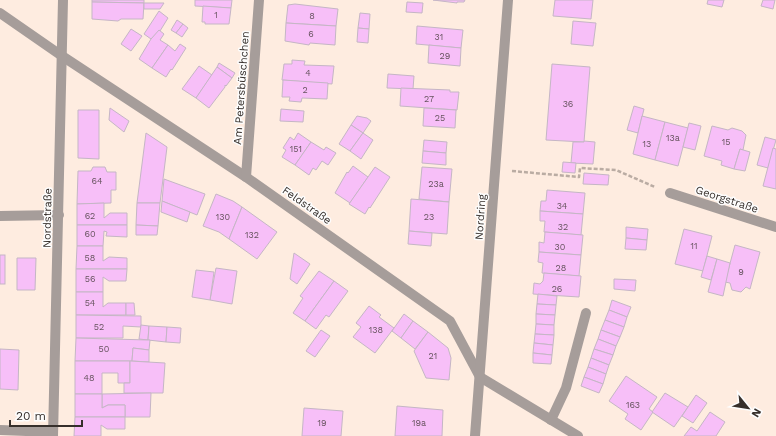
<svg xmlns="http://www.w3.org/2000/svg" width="776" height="436" font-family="'Work Sans',sans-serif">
<rect width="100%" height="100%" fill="#feece0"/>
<g fill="#f7bff8" stroke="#c5b6c5">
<path d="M92 0H144V3L92 2Z"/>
<path d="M195 0H232L231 8 195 6Z"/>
<path d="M433 0H465L464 2H457V3Z"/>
<path d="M555 0H593L591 19 553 16Z"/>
<path d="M708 0H724L722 7 707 4Z"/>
<path d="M763 0H775L773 9 761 6Z"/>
<path d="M92 2 144 3 143 19H121L118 21 92 19Z"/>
<path d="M407 2 423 3 422 13 406 12Z"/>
<path d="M144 3H164L160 9H144Z"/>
<path d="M295 4 338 9 336 26 286 23 288 5Z"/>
<path d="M203 6 231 8 229 24H205V22H202Z"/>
<path d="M159 11 168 18 160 31 151 39 144 34Z"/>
<path d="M360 13 370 14 369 29 358 28Z"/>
<path d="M177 20 183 24 176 33 171 30Z"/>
<path d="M573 21 596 23 593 46 571 44Z"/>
<path d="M286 23 336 26 335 45 310 43 309 45 285 41Z"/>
<path d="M183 24 188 28 182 37 176 33Z"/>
<path d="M417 26 463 30 461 48 416 44Z"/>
<path d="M358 28 369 29 368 43 357 42Z"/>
<path d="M131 29 142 36 131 51 121 44Z"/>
<path d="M159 30 164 34 160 40 168 45 152 68 139 59 151 39Z"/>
<path d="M180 44 186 48 172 70 171 69 166 77 152 68 168 45 175 51Z"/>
<path d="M429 45 461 48 460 66 428 63Z"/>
<path d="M292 60 305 61 304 65 334 66 332 84 282 80 284 64H292Z"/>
<path d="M219 63 235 73 232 78 217 67Z"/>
<path d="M552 64 590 67 584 142 546 140Z"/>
<path d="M199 66 212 75 196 98 182 89Z"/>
<path d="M217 67 232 78 226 86 225 85V87L209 108 196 98Z"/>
<path d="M388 74 414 76 413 89 387 88Z"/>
<path d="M283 80 328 83 327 99 302 98 301 102 289 101 290 97H282Z"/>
<path d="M401 88 450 90V92H459L457 110 400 106Z"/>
<path d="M634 106 644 109 638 133 627 130Z"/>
<path d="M110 108 129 121 124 132 109 120Z"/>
<path d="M424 108 456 110 455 128 423 126Z"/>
<path d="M281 109 304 111 303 122 280 121Z"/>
<path d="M78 110H99V159L78 158Z"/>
<path d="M357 116 367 118 371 121 363 133 351 125Z"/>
<path d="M642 116 665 122 655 160 633 154Z"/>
<path d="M665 122 688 128 678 166 655 160Z"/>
<path d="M689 123 701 126 695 150 683 147Z"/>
<path d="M351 125 363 133 350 151 339 144Z"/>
<path d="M712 126 728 130 732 128 742 131 746 135 743 150 740 149 734 169 721 165 722 161 704 156Z"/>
<path d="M146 133 167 147 160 203H137Z"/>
<path d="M298 133 311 142 295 165 282 157 286 150 283 148 290 137 294 140Z"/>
<path d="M363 133 373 140 361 159 350 151Z"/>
<path d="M765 137 776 140 768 168 757 165Z"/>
<path d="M424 140 447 142 446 153 423 151Z"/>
<path d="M584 141 595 142 593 164 571 163 573 142H584Z"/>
<path d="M311 142 324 150 326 147 336 153 328 165 322 161 316 170 313 168 309 175 295 165Z"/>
<path d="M773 148 776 149V189L763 186Z"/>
<path d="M740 149 750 152 745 171 734 169Z"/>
<path d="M423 151 446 153V165L422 163Z"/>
<path d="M563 162 576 163 575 173 562 172Z"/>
<path d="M353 166 368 177 350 203 335 193 347 172 348 173Z"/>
<path d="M93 167H105L107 172H116V190H111V203L77 204 78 171H91Z"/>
<path d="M375 167 390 177 370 208 369 207 365 214 349 204Z"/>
<path d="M422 167 452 169 449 202 419 199Z"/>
<path d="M584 173 609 175 608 185 583 184Z"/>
<path d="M164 179 205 194 197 215 162 201Z"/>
<path d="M547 190 585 193 583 214 540 211 541 201H546Z"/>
<path d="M216 194 233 201 242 207 229 239 219 232 203 226Z"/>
<path d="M411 199 449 202 447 234 409 231Z"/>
<path d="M162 201 190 212 187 222 161 212Z"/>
<path d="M104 203V218L110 213H127V225H77V204Z"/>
<path d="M137 203H160L158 226 136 225Z"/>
<path d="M242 207 277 232 257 259 229 239Z"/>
<path d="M540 211 583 214 581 235 544 232 545 221H540Z"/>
<path d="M77 225H127V237L106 236 107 232 104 231 103 246H77Z"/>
<path d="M136 225 158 226 157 235H136Z"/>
<path d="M626 227 648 229 647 240 626 238Z"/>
<path d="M684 229 712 236 703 271 675 264Z"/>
<path d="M409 231 432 233 431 246 408 244Z"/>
<path d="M545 232 583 235 581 255 539 252V242L544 243Z"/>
<path d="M626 238 647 240 646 250 625 249Z"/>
<path d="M735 245 760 252 750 289 746 287 741 292 732 290 730 283 725 282Z"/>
<path d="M77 246H103V261L109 257 127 258V269H76Z"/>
<path d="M539 252 581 255 579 276 542 273 543 263 538 262Z"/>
<path d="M294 253 310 264 297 284 290 279Z"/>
<rect x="0" y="255" width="5" height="29"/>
<path d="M707 256 717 259 711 280 701 277Z"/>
<path d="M17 258H36L35 290H17Z"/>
<path d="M717 259 730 263 723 296 708 292Z"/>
<path d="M216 268 237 271 232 304 210 300Z"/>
<path d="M76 269H127L126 281H109L103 277V292H76Z"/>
<path d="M196 270 214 272 210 300 192 297Z"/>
<path d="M319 271 334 281 305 321 293 313 303 298 300 296Z"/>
<path d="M544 273 581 276 579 297 533 294 534 283 540 284 543 281Z"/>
<path d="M614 279 636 280 635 291 614 289Z"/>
<path d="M334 281 348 291 329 317 326 315 316 329 305 321Z"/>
<path d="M76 292H103V307L108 303H126V315H76Z"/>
<path d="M538 294 557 296 556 305 537 304Z"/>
<path d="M612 300 631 307 627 317 609 310Z"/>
<path d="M126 303H134L135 315H126Z"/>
<path d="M537 304 556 305 555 315 536 314Z"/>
<path d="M369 306 381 315 379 317 394 328 375 353 353 337 361 327 356 323Z"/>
<path d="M609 310 627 317 624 327 605 320Z"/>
<path d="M404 314 413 321 401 338 392 331Z"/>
<path d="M536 314 555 315 554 325 536 324Z"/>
<path d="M76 315 141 316V327L123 326V338H76Z"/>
<path d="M605 320 624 327 620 337 601 330Z"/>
<path d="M413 321 428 332 415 349 401 338Z"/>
<path d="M536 324 554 325V335L535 334Z"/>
<path d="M141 325 149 326 148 340 139 339Z"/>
<path d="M149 326 167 327 166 342 148 340Z"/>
<path d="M167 327 181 328 180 343 166 342Z"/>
<path d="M321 330 330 336 315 357 306 351Z"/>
<path d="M601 330 620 337 616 346 598 339Z"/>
<path d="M428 332 448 348 451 358 449 380 426 378 414 351Z"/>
<path d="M535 334 554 335 553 345 534 343Z"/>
<path d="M76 338 148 340H150L149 350 133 348 132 361H75Z"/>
<path d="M598 339 616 346 613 355 594 349Z"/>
<path d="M534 343 553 345 552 355 533 353Z"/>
<path d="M133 348 149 350V362L132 361Z"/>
<path d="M0 349 19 350 18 390 0 389Z"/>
<path d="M594 349 613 355 609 365 591 358Z"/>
<path d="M533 353 552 355 551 364 533 363Z"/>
<path d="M591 358 609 365 606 374 588 367Z"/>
<path d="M75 361H130V383H118V373H102V394H75Z"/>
<path d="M130 361 165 363 163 393H124V383H130Z"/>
<path d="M588 367 606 374 603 384 584 377Z"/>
<path d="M626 376 657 397 649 409 653 412 641 430 625 419 628 414 609 401Z"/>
<path d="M584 377 603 384 599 393 581 386Z"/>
<path d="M151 393 150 417H125V405H108L102 408V394Z"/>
<path d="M665 393 688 407 674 427 652 412Z"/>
<path d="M75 394H102V408L108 405H125V417H75Z"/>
<path d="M696 395 707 403 693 423 682 416Z"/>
<path d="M397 406 443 410 442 436H395Z"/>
<path d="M304 408 343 411 341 436H302Z"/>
<path d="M710 412 725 422 716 436H684L691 427 697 431Z"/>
<path d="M75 417H125V429H107L101 425V436H74Z"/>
</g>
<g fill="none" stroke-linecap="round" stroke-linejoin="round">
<path stroke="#baaca3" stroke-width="2.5" stroke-dasharray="4 2" stroke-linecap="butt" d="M512 171 579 177 580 168 616 170 655 187"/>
<path stroke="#a69d9a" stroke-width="10" d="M551 420 566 388 586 313"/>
<g stroke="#a69d9a" stroke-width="10">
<path d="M0 13 62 56 246 177 450 321 480 377 578 436"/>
<path d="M246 177 259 0"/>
<path d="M670 193 776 227"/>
<path d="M0 216 59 215"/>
<path d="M0 430 53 432"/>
<path d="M53 436 63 0"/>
</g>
<path stroke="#a69d9a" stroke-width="10" d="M475 436 508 0"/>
</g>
<g text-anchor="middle" stroke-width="3" stroke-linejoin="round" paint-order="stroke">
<g font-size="9" fill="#66535e">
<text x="216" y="18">1</text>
<text x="312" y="19">8</text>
<text x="311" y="37">6</text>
<text x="439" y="40">31</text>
<text x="445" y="59">29</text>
<text x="308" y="76">4</text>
<text x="305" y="93">2</text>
<text x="429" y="102">27</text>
<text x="568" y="107">36</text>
<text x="440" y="121">25</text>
<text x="673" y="141">13a</text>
<text x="726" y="145">15</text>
<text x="647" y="147">13</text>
<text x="296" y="152">151</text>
<text x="97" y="184">64</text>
<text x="436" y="187">23a</text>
<text x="562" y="209">34</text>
<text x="90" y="219">62</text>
<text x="223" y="220">130</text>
<text x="429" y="220">23</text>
<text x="563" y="230">32</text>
<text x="90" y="237">60</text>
<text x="252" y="238">132</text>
<text x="694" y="249">11</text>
<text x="560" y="250">30</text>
<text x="90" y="261">58</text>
<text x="561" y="271">28</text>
<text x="741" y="275">9</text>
<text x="90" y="282">56</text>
<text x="557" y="292">26</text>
<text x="90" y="306">54</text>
<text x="99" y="330">52</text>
<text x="376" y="333">138</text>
<text x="104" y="352">50</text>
<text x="433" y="359">21</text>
<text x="89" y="381">48</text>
<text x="633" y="408">163</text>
<text x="322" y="426">19</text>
<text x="419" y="426">19a</text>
</g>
<g font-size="11" fill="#362f2b" stroke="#fdfdfd">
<text transform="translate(241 88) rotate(-86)" y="4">Am Petersbüschchen</text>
<text transform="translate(727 199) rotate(18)" y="4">Georgstraße</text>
<text transform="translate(307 205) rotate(35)" y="4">Feldstraße</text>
<text transform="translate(480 217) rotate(-86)" y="4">Nordring</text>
<text transform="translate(47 218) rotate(-89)" y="4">Nordstraße</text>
</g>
</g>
<g transform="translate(748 408) rotate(120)" stroke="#fdfdfd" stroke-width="3" paint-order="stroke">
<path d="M0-3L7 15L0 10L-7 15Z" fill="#362f2b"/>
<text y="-6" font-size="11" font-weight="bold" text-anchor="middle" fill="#362f2b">N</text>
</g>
<path d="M10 420v6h72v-6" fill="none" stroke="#362f2b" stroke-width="2"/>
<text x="16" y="420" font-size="12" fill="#362f2b" stroke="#fdfdfd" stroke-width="3" paint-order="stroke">20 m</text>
</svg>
